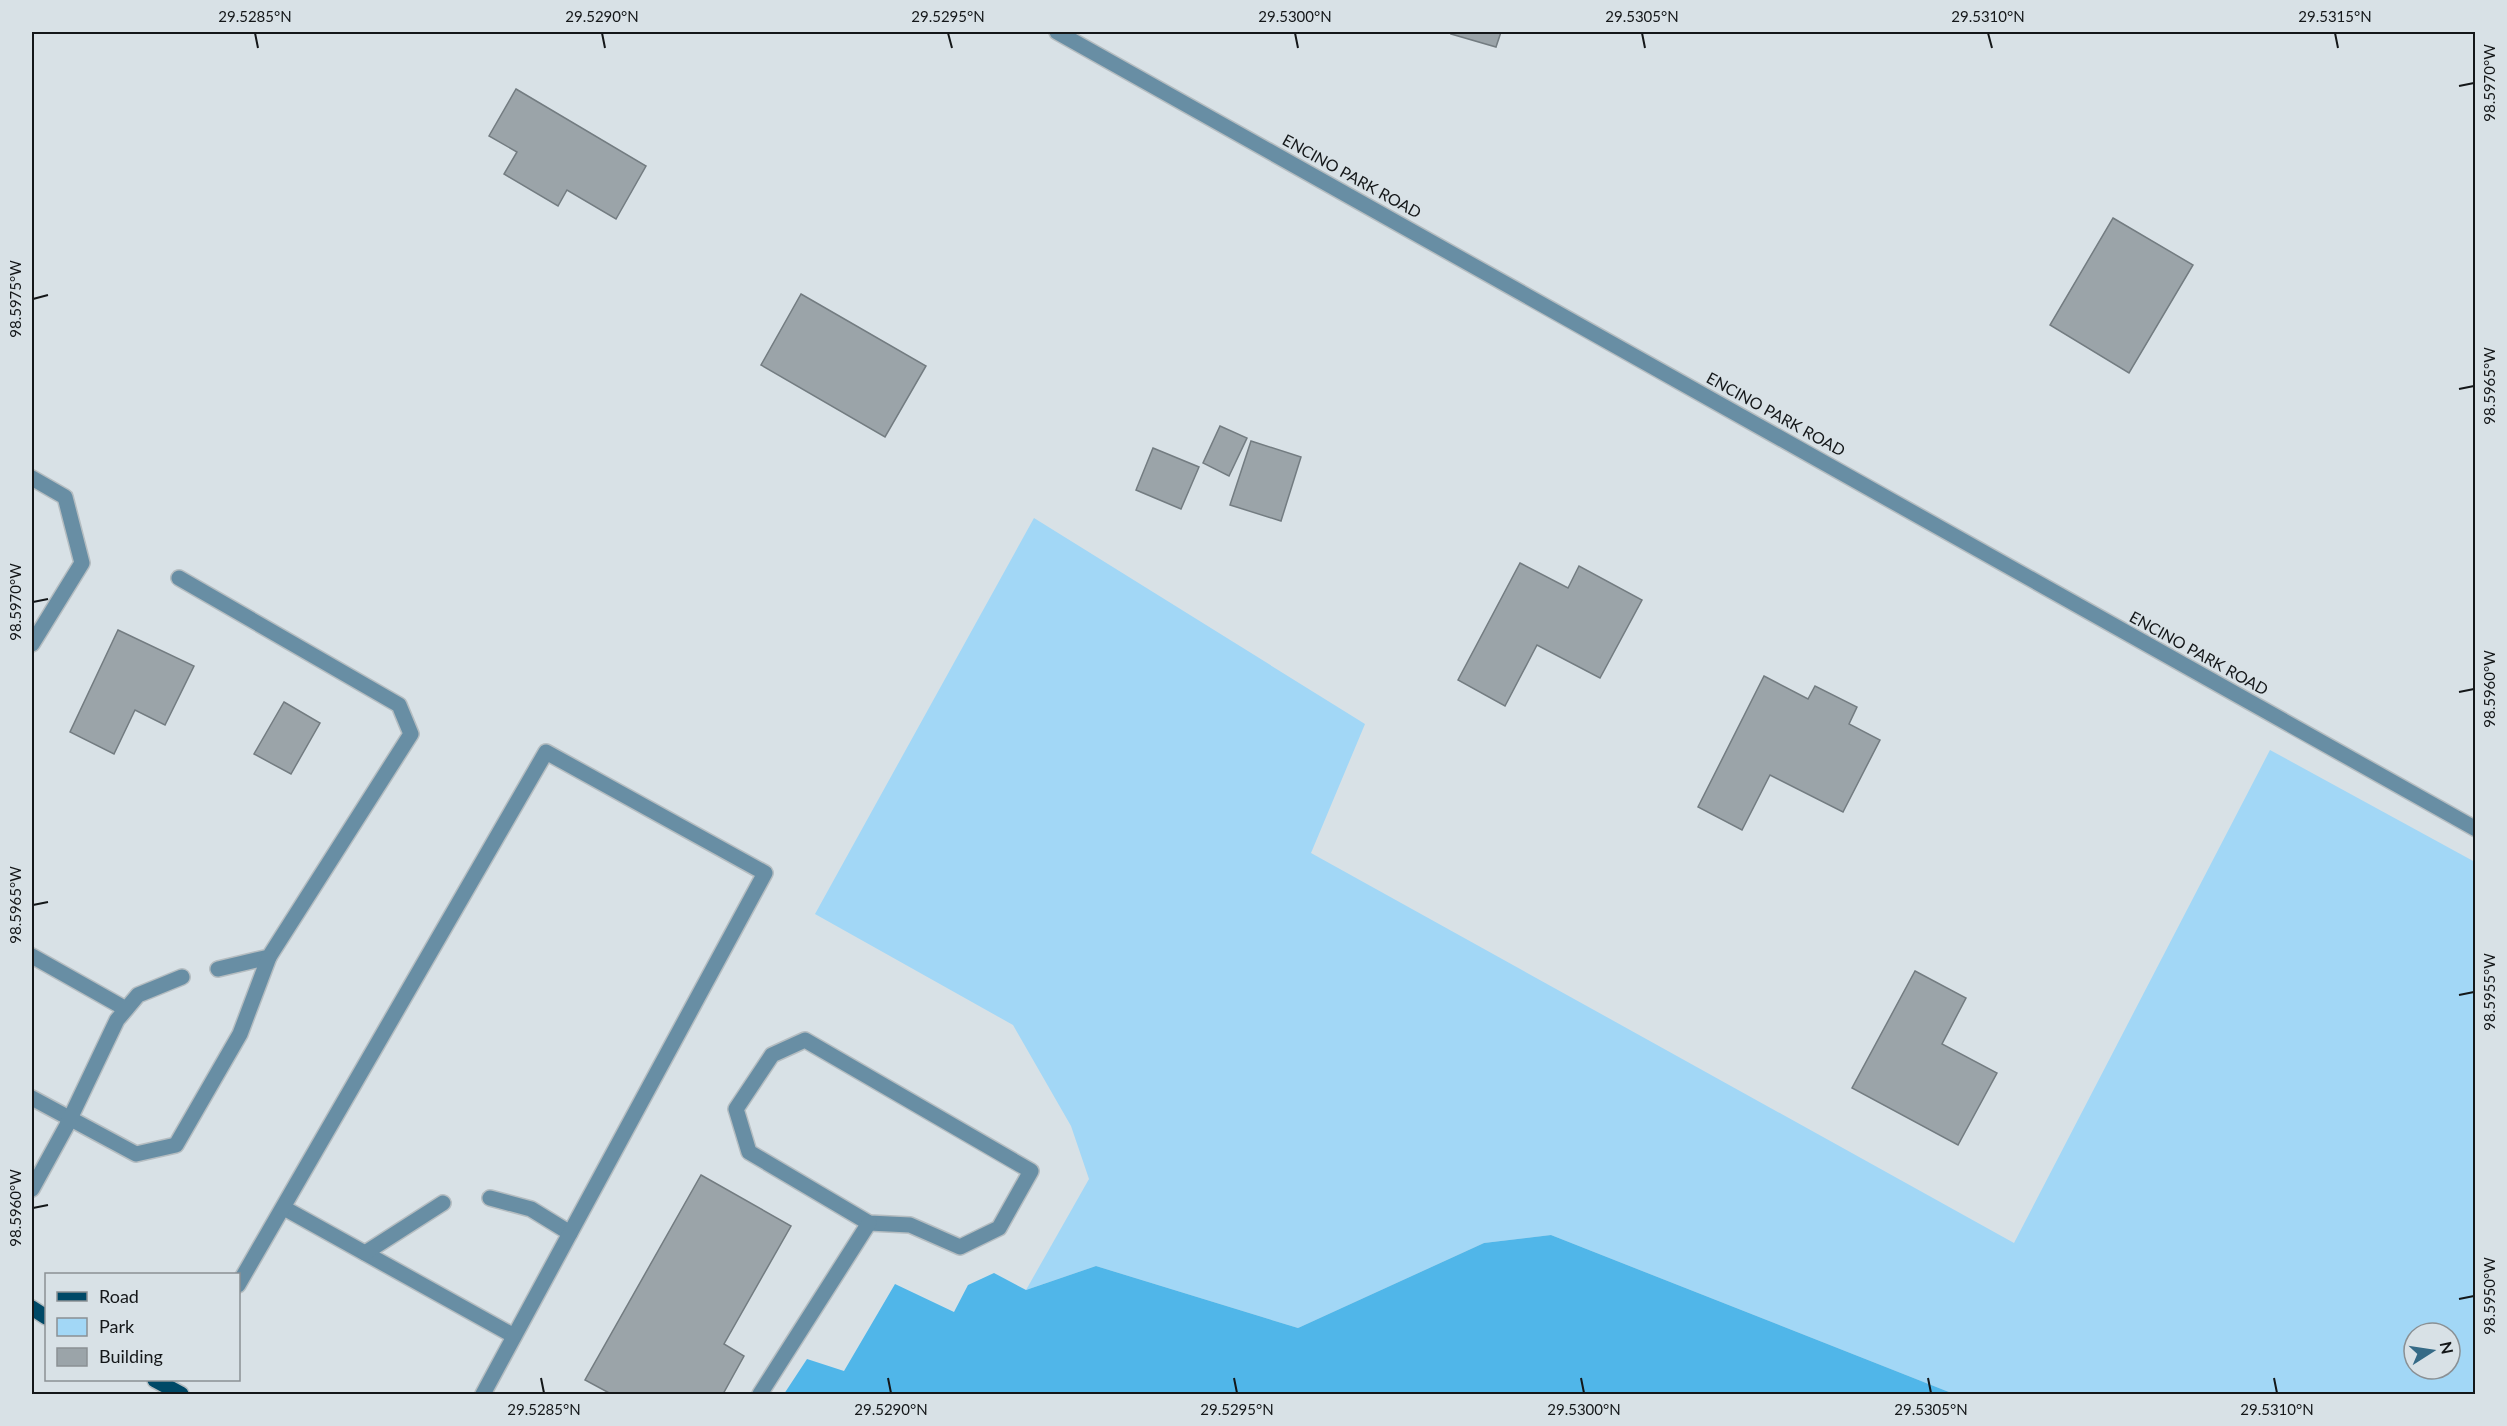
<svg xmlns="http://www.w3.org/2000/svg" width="2507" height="1426" font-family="Lato,sans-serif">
<rect width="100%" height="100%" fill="#d8e1e6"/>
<path fill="#a2d7f6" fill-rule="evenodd" d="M1034 518 1365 724 1311 853 2014 1243 2270 750 2475 862V1394H1954L1551 1235 1484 1243 1298 1328 1096 1266 1026 1290 1089 1179 1071 1126 1013 1025 815 914ZM2414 1333H2450V1369H2414Z"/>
<path fill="#50b6e9" d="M1551 1235 1954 1394H784L807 1359 844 1371 895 1284 954 1312 968 1285 994 1273 1026 1290 1096 1266 1298 1328 1484 1243Z"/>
<g fill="#9ba4a9" stroke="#737c81" stroke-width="1.5">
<path d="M1452 32H1501L1496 47 1451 34Z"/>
<path d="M516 89 646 166 616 219 567 190 558 206 504 174 517 152 489 136Z"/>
<path d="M2113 218 2193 265 2129 373 2050 325Z"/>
<path d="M801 294 926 366 885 437 761 365Z"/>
<path d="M1220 426 1247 438 1229 476 1203 463Z"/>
<path d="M1251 441 1301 457 1281 521 1230 505Z"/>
<path d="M1153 448 1199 467 1181 509 1136 490Z"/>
<path d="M1520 563 1568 588 1579 566 1642 600 1600 678 1537 645 1505 706 1458 680Z"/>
<path d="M118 630 194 666 165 725 135 710 114 754 70 732Z"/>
<path d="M1764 676 1808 699 1815 686 1857 707 1849 724 1880 740 1843 812 1770 775 1742 830 1698 807Z"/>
<path d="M284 702 320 723 291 774 254 754Z"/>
<path d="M1915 971 1966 998 1942 1044 1997 1073 1958 1145 1852 1088Z"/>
<path d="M701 1175 791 1226 724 1344 744 1356 723 1394H611L585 1380Z"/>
</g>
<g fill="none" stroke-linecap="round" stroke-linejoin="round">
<defs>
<g id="lane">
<path d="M32 478 65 497 82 563 32 644"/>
<path d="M179 578 399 705 411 734 269 957 218 969"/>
<path d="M32 956 126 1009"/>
<path d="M805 1040 1031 1171 999 1228 960 1247 910 1225 869 1223 749 1152 736 1109 772 1055Z"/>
<path d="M32 1098 136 1154 176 1145 240 1034 269 957"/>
<path d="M32 1189 66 1127 117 1020 138 995 182 977"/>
<path d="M490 1198 531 1209 570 1233"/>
<path d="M284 1208 514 1336"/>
<path d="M365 1253 443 1203"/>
<path d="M238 1285 546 752 765 873 483 1394"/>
<path d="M760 1394 869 1223"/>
</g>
<path id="street" d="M1057 32 2476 829"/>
<g id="primary">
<path d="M32 1308 46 1317"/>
<path d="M155 1380 181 1394"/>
</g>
</defs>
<use href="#lane" stroke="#b5bdc1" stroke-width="18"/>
<use href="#street" stroke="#b5bdc1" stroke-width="18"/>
<use href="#primary" stroke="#b5bdc1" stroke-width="18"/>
<use href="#lane" stroke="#688ea4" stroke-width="15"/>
<use href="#street" stroke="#688ea4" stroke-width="15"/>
<use href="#primary" stroke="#004967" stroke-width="15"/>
</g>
<path fill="none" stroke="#141719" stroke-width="2" d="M255 33 258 48M602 33 605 48M948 33 952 48M1295 33 1298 48M1642 33 1645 48M1988 33 1992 48M2335 33 2338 48M2459 86 2474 83M33 299 48 295M2459 389 2474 386M33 602 48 599M2459 692 2474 689M33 905 48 902M2459 995 2474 992M33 1208 48 1205M2459 1299 2474 1296M541 1378 544 1393M888 1378 891 1393M1234 1378 1237 1393M1581 1378 1584 1393M1928 1378 1931 1393M2274 1378 2277 1393"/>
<g text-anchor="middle" stroke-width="5" stroke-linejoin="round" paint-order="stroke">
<g font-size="16" fill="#141719" stroke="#d8e1e6">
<text transform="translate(1352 176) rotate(29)" y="6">ENCINO PARK ROAD</text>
<text transform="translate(1776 414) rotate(29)" y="6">ENCINO PARK ROAD</text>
<text transform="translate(2199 653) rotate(29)" y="6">ENCINO PARK ROAD</text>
</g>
</g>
<rect width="2507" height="1426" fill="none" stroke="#d8e1e6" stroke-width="66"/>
<rect x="45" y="1273" width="195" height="108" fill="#d8e1e6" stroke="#8a9094" stroke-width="1.5"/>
<rect x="57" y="1292" width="30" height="9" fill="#004967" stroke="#8a9094" stroke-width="1.5"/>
<text x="99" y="1303" font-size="18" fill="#141719">Road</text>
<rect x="57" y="1318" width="30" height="18" fill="#a2d7f6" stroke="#8a9094" stroke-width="1.5"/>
<text x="99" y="1333" font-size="18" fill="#141719">Park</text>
<rect x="57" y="1348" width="30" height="18" fill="#9ba4a9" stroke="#8a9094" stroke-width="1.5"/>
<text x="99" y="1363" font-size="18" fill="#141719">Building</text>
<g transform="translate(2432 1351) rotate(78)"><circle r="28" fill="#d8e1e6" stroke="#8a9094" stroke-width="1.5"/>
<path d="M0-4.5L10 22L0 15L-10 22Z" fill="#356a86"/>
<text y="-9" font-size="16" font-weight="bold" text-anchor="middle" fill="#141719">N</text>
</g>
<rect x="33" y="33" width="2441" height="1360" fill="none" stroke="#141719" stroke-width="2"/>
<g font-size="15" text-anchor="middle" fill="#141719">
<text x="255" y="22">29.5285°N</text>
<text x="602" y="22">29.5290°N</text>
<text x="948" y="22">29.5295°N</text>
<text x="1295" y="22">29.5300°N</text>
<text x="1642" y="22">29.5305°N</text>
<text x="1988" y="22">29.5310°N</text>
<text x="2335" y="22">29.5315°N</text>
<text transform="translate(2490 83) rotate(-90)" y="5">98.5970°W</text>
<text transform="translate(16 299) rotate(-90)" y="5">98.5975°W</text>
<text transform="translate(2490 386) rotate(-90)" y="5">98.5965°W</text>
<text transform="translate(16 602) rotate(-90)" y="5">98.5970°W</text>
<text transform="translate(2490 689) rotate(-90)" y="5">98.5960°W</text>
<text transform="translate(16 905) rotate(-90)" y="5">98.5965°W</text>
<text transform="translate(2490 992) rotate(-90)" y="5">98.5955°W</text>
<text transform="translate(16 1208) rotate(-90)" y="5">98.5960°W</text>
<text transform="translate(2490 1296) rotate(-90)" y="5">98.5950°W</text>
<text x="544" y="1415">29.5285°N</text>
<text x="891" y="1415">29.5290°N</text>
<text x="1237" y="1415">29.5295°N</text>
<text x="1584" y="1415">29.5300°N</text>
<text x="1931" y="1415">29.5305°N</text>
<text x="2277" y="1415">29.5310°N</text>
</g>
</svg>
